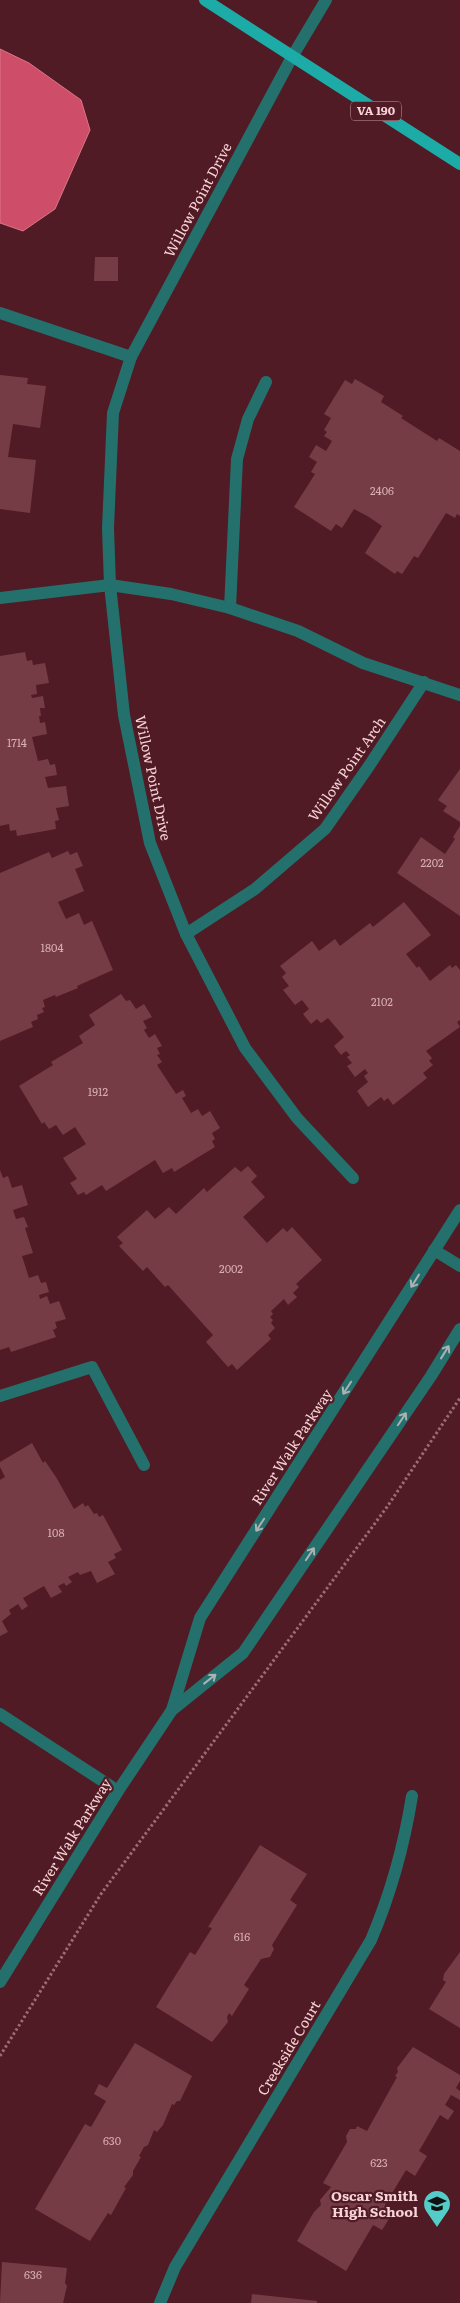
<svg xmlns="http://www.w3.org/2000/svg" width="460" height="2303" font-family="Literata,serif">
<rect width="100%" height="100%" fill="#501b25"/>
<path fill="#ce4d68" stroke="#db7689" d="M0 49 29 63 81 100 90 130 55 209 23 231 0 223Z"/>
<g fill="#763c45">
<path d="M95 257H118V281H94Z"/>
<path d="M0 375 28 378 27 384 46 386 40 428 13 424 8 457 36 460 30 513 0 509Z"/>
<path d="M355 379 384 396 381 402 403 416 401 418 437 441 439 438 460 451V516L457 514 455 518 446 513 418 558 414 556 402 574 397 571 395 574 365 553 382 526 369 517 354 509 342 528 336 524 331 531 294 507 315 474 311 472 317 462 309 457 316 445 326 451 332 441 324 436 327 432 324 430 331 418 324 414 345 380 352 384Z"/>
<path d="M25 652 27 661 32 660 33 665 45 663 49 683 36 685 37 694 31 695 32 698 43 696 45 708H40L41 716H39L40 723 45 722 47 734 32 737 38 761 48 759 50 765 55 764 57 775 45 777 48 788 66 786 69 806 56 808 59 820 55 821 56 829 17 836 16 830 10 831 9 824 0 826V656Z"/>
<path d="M460 769V822L443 811 447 806 438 800Z"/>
<path d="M460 826V916L397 873 421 837 445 854 455 839 453 837Z"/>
<path d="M68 851 70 855 77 852 83 866 75 869 84 891 58 902 66 919 79 913 84 925 92 921 113 970 77 986 78 988 56 997 55 995 43 1000 45 1007 42 1008 44 1012 37 1015 38 1019 31 1022 33 1027 0 1041V873L49 852 52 858Z"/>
<path d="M404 902 431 935 406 954 417 968 419 966 430 981 450 965 452 968 456 965 460 970V1020L457 1022 460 1027 426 1051 432 1058 429 1061 433 1065 423 1073 427 1078 393 1105 388 1098 384 1101 381 1097 368 1107 357 1091 368 1082 364 1076 368 1073 365 1069 355 1077 347 1066 352 1063 347 1057 350 1055 346 1051 341 1055 334 1046 344 1037 328 1018 321 1023 317 1019 311 1024 303 1014 309 1009 302 1000 295 1005 283 990 289 986 282 977 286 973 280 966 312 941 319 951 335 939 340 946 370 923 373 927Z"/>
<path d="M121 994 126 1001 130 1000 136 1009 144 1004 152 1017 143 1021 147 1028 144 1030 149 1038 155 1034 162 1046 157 1048 160 1054 157 1055 162 1062 157 1065 176 1094 183 1090 186 1096 182 1098 191 1113 198 1109 202 1116 210 1111 220 1128 212 1133 215 1139 212 1141 215 1147 174 1172 172 1168 163 1173 155 1160 106 1191 102 1185 86 1195 84 1192 78 1195 70 1183 77 1179 63 1158 86 1144 75 1127 63 1135 56 1125 49 1129 44 1122 42 1124 19 1086 53 1065 51 1062 83 1043 79 1036 95 1025 89 1015Z"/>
<path d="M248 1166 257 1176 251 1182 265 1197 243 1217 267 1243 283 1228 287 1232 292 1227 322 1260 296 1284 299 1287 293 1293 297 1297 288 1305 284 1299 271 1311 273 1314 270 1317 273 1320 271 1323 275 1328 268 1335 271 1339 237 1370 232 1364 228 1367 206 1342 213 1335 168 1285 165 1287 147 1267 143 1271 119 1246 123 1243 117 1237 147 1210 155 1219 169 1207 176 1214 204 1188 207 1192 235 1167 241 1172Z"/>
<path d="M0 1170 3 1178 8 1176 12 1188 22 1185 28 1205 13 1210 16 1219 24 1217 28 1227 25 1228 33 1253 22 1256 29 1278 38 1275 41 1283 46 1282 49 1292 39 1295 40 1299 47 1296 50 1304 59 1301 66 1319 55 1322 57 1328 53 1330 56 1337 11 1352 9 1347 0 1350Z"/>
<path d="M32 1443 43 1463 45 1461 56 1477 74 1509 83 1503 85 1507 88 1505 94 1514 97 1513 99 1517 103 1515 122 1550 114 1554 116 1558 108 1562 115 1574 97 1583 91 1571 80 1575 78 1572 68 1577 72 1582 66 1586 64 1583 58 1586 62 1592 51 1598 44 1586 23 1598 28 1606 22 1610 18 1604 9 1610 11 1614 2 1621 8 1632 0 1636V1480L5 1477 0 1467V1462Z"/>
<path d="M260 1845 307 1874 290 1900 297 1905 272 1945 274 1949 270 1957 261 1959 244 1985 249 1989 232 2016 229 2013 227 2017 228 2022 212 2042 156 2007 190 1952 195 1955 212 1928 208 1927Z"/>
<path d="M460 1952V2028L429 2009 446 1982 443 1980 444 1974Z"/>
<path d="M135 2043 192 2076 180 2101H177L174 2105 172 2104 163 2125 157 2132 154 2130 148 2145 144 2147 139 2156 141 2157 133 2171V2175L124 2187 126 2188 111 2215 108 2213 90 2241 35 2209 85 2124 91 2127 106 2101 94 2094 99 2084 107 2088Z"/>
<path d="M413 2047 460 2075V2081L456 2088 460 2091V2100L451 2095 445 2105 454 2111 448 2120 440 2115 419 2151 427 2156 415 2176 406 2170 385 2205 394 2211 382 2230 373 2225 346 2271 297 2241 314 2212 321 2205 320 2200 331 2187 323 2183 347 2142 346 2136 350 2129H356L357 2126 367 2131 397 2077 395 2076 398 2072 397 2068Z"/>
<path d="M2 2262 67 2268 65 2283 67 2286 63 2303H0Z"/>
<path d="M252 2294 317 2301V2303H251Z"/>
</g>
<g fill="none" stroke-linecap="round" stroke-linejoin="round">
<path stroke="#9a6c73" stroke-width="3" stroke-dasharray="2.5 2.5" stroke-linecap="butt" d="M0 2056 101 1894 387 1507 460 1398"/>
<g stroke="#24706d" stroke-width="12">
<path d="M326 0 292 57 131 357 113 413 108 528 110 585 124 715 150 843 186 934 245 1048 297 1118 353 1178"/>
<path d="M0 313 131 357"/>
<path d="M0 598 110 585 171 594 230 608 298 631 363 663 460 695"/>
<path d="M230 608 237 459 248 419 266 382"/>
<path d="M186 934 255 889 325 829 369 766 424 682"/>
<path d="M434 1250 460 1266"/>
<path d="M0 1396 92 1367 144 1465"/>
<path d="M172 1710 243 1653 431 1376 460 1329"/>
<path d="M0 1714 118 1791"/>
<path d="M0 1982 118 1791 172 1710 200 1618 460 1210"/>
<path d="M160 2303 175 2267 371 1940C391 1893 404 1846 412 1796"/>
</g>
<path stroke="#1caba6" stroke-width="12" d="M205 0 460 164"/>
</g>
<defs><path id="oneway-shaft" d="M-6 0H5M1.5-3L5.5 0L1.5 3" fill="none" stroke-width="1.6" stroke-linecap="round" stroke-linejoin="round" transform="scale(1.25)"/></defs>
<g stroke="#aeb1b2">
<use href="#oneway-shaft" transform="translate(415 1281) rotate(122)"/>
<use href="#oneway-shaft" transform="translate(445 1352) rotate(-58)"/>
<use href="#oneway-shaft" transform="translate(347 1388) rotate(123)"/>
<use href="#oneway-shaft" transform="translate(402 1419) rotate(-56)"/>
<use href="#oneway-shaft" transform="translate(260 1525) rotate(123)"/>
<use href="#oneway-shaft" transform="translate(310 1554) rotate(-56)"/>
<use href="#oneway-shaft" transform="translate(210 1679) rotate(-38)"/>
</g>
<defs>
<symbol id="school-pin" viewBox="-11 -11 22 30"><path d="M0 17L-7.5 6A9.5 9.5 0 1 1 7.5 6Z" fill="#54cdc8" stroke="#501b25"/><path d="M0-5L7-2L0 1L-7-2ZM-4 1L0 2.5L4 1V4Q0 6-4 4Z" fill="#111"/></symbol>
</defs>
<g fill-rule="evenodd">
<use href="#school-pin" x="421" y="2188" width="32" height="43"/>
</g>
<g text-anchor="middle" stroke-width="4.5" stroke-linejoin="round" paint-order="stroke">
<g font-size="11" fill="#d8aeb2">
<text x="382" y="495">2406</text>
<text x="17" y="747">1714</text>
<text x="432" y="867">2202</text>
<text x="52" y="952">1804</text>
<text x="382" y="1006">2102</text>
<text x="98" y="1096">1912</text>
<text x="231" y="1273">2002</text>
<text x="56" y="1537">108</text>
<text x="242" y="1941">616</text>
<text x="112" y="2145">630</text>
<text x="379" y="2167">623</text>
<text x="33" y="2279">636</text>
</g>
<rect fill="#501b25" stroke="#c69ca2" stroke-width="1" x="351" y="101.5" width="50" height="19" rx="4"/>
<g font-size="12" font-weight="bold" fill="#f8d4d7">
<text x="376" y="115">VA 190</text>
</g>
<g font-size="14" fill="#f8d4d7" stroke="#501b25">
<text transform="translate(198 200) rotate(-62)" y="5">Willow Point Drive</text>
<text transform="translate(347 769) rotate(-55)" y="5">Willow Point Arch</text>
<text transform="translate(153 778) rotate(78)" y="5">Willow Point Drive</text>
<text transform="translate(292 1447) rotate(-57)" y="5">River Walk Parkway</text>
<text transform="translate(72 1837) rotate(-58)" y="5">River Walk Parkway</text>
<text transform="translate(289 2048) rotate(-59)" y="5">Creekside Court</text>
</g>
<g font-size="14" font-weight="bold" fill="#f8d4d7" stroke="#501b25" text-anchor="end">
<text x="418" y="2201">Oscar Smith<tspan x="418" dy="16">High School</tspan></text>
</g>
</g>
</svg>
